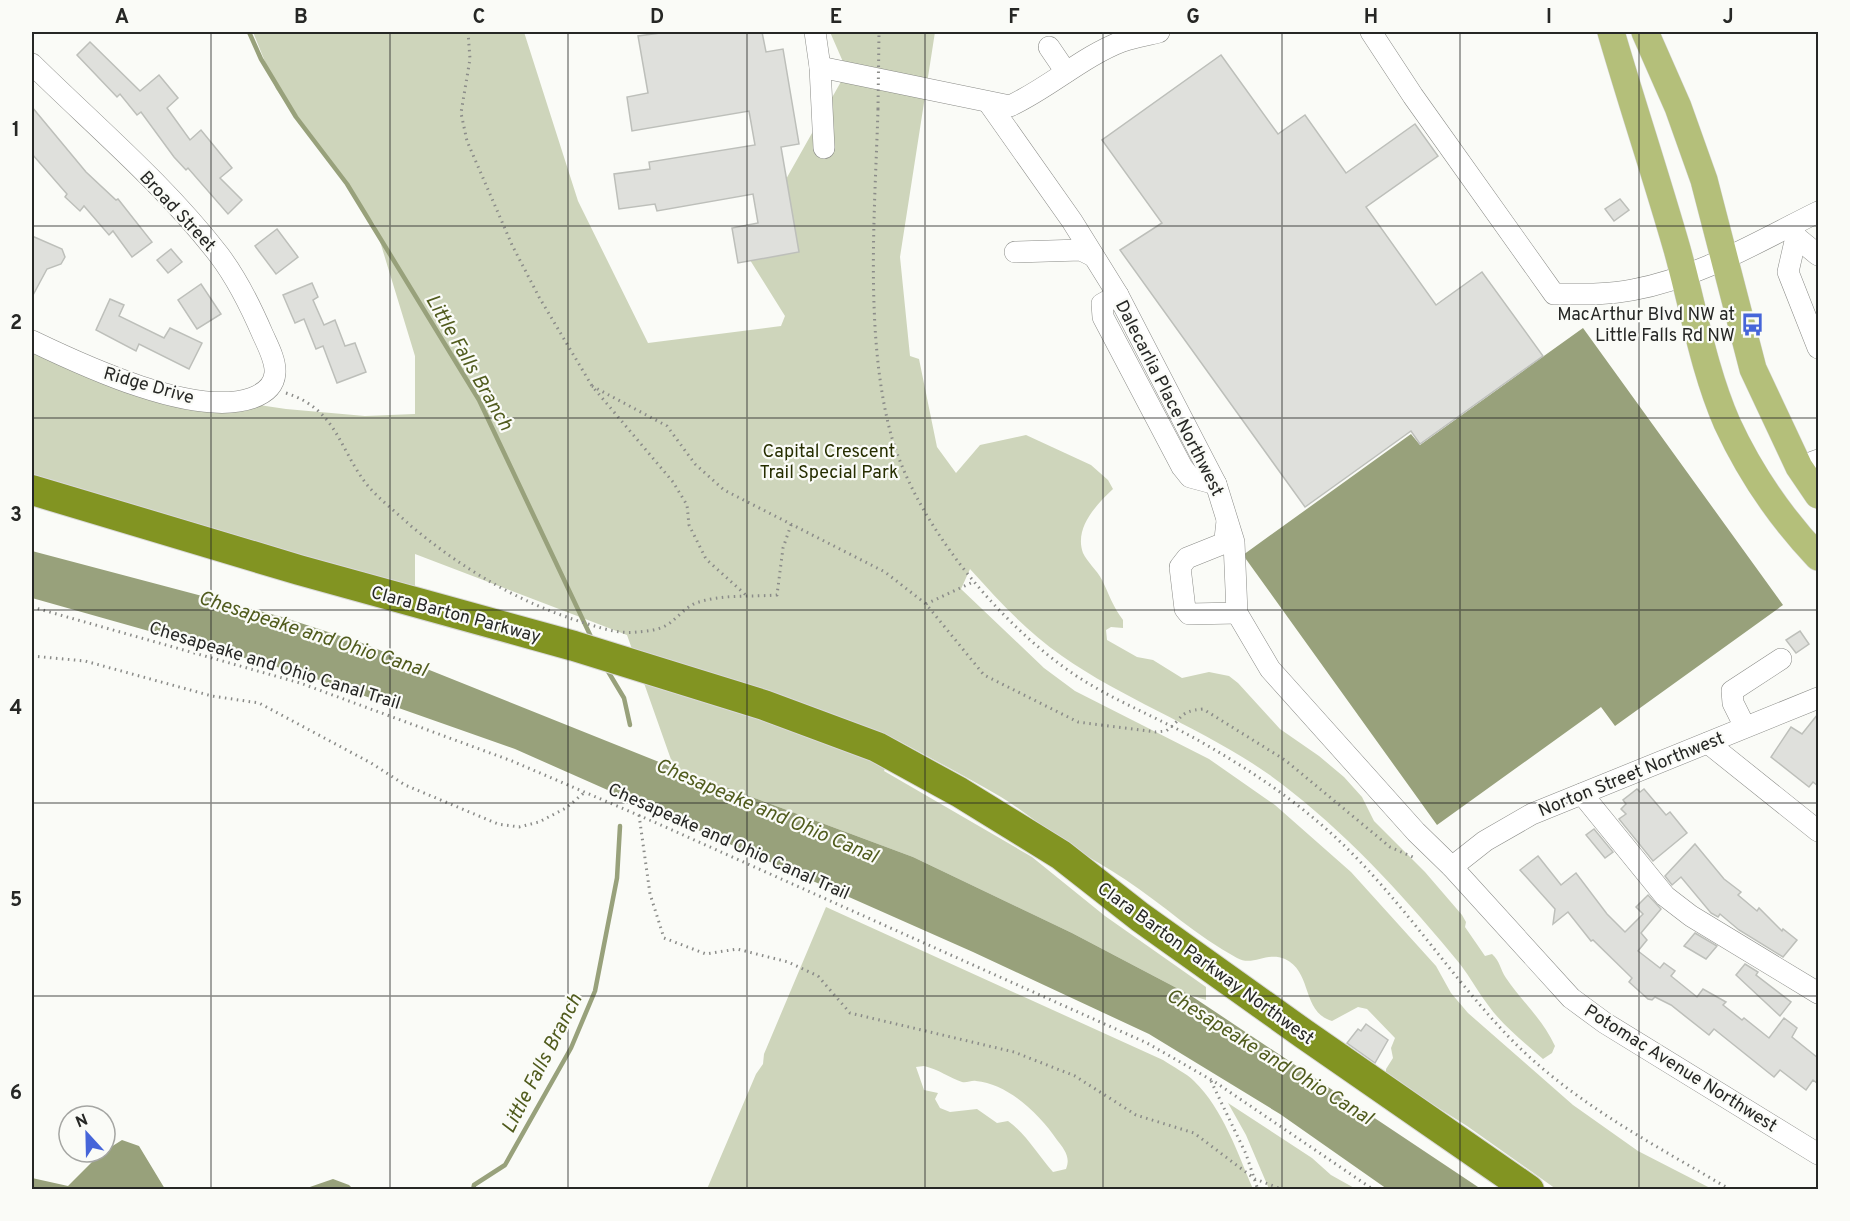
<svg xmlns="http://www.w3.org/2000/svg" width="1850" height="1221" font-family="Overpass,sans-serif">
<rect width="100%" height="100%" fill="#fafbf7"/>
<g fill="#ced5bb" fill-rule="evenodd">
<path d="M253 32H524L578 201 648 343 781 326 785 316 745 252 847 71 830 32H935L900 257 910 356 919 359 937 447 956 473 980 445 1026 435 1091 465 1108 480 1113 489C1096 505 1074 528 1083 553 1087 562 1097 570 1102 580 1109 594 1113 607 1123 620V628L1111 627 1106 630 1107 640 1137 657 1153 660 1182 678 1209 672 1229 676 1238 683 1280 729 1319 756 1344 777 1362 797 1374 821 1425 872 1462 915 1466 922 1465 927 1485 956 1492 954C1500 961 1500 969 1506 978 1522 1002 1542 1018 1555 1046L1552 1053 1543 1059C1524 1042 1503 1026 1488 1005 1478 992 1470 977 1460 964 1410 903 1354 841 1292 792 1223 735 1135 707 1062 656 1026 631 999 601 970 569L961 589 1044 668 1075 691 1209 759 1275 805 1351 872 1436 966 1451 993 1468 1013 1573 1105 1638 1151 1712 1189H1556L1467 1126 1386 1075V1069L1393 1058 1391 1048 1395 1038 1367 1009 1358 1007 1332 1021C1301 1012 1313 972 1285 959 1266 951 1253 967 1237 958 1196 936 1164 905 1126 880 1107 867 1087 857 1068 844 1045 829 1024 811 1001 797 967 777 932 759 897 740L884 771 1032 857 1105 916 1206 987V1000L1190 995 1072 933 913 857 674 768 627 635 415 554V602L32 490V339L151 389 286 409 365 416 415 414V356L375 225 276 89Z"/>
<path d="M826 907 1163 1060C1173 1067 1186 1073 1194 1081 1223 1109 1238 1154 1253 1189L1035 1190 1029 1187 1027 1190 707 1189 756 1074 763 1064 764 1054ZM924 1066C938 1069 950 1078 962 1082 967 1083 972 1080 976 1081 1009 1084 1040 1115 1057 1140 1064 1149 1071 1157 1066 1169L1053 1172C1038 1155 1026 1134 1008 1121L997 1123 977 1109 950 1112 940 1108 935 1099 938 1093 924 1090 916 1067Z"/>
<path d="M1228 1103 1312 1158 1331 1175 1356 1189H1269L1246 1135Z"/>
</g>
<g fill="#98a17b">
<path d="M1583 328 1783 605 1615 726 1601 707 1437 825 1243 555 1411 434 1420 445Z"/>
<path d="M32 551 282 617 362 643 674 768 913 857 1072 933 1190 995 1481 1189H1387L1280 1114 1149 1034 973 952 515 749 305 675 32 598Z"/>
<path d="M122 1140 139 1146 165 1189H32V1178L68 1186 100 1154Z"/>
<path d="M333 1179 349 1185 353 1189H304Z"/>
</g>
<g fill="none" stroke-linecap="round" stroke-linejoin="round">
<g stroke="#98a17b" stroke-width="4.5">
<path d="M249 32 261 59 296 117 347 184 479 400 592 639"/>
<path d="M606 668 624 698 630 725"/>
<path d="M473 1190 474 1185 505 1165 571 1048 595 991 617 878 620 826"/>
</g>
</g>
<g fill="#dfe0dc" stroke="#bdbfba" stroke-width="1.5">
<path d="M668 32H762L766 52 783 49 799 144 781 147 799 252 738 263 732 228 758 223 753 194 657 211 655 204 619 209 614 174 650 169 649 162 755 145 749 111 632 131 627 97 648 93 638 36Z"/>
<path d="M90 42 140 91 159 75 178 98 167 108 190 140 201 130 232 168 220 178 242 200 228 214 188 168 186 170 174 157 141 112 137 115 120 94 117 97 77 55Z"/>
<path d="M1221 55 1278 134 1305 115 1346 173 1415 124 1438 156 1366 207 1436 305 1482 272 1543 356 1420 444 1411 431 1305 507 1120 250 1162 223 1102 140Z"/>
<path d="M32 107 86 172 116 200 118 199 152 242 132 257 113 231 109 235 84 206 80 211 65 197 67 194 32 154Z"/>
<path d="M1620 199 1629 210 1614 221 1605 209Z"/>
<path d="M277 229 298 257 276 274 255 246Z"/>
<path d="M32 236 62 249 65 257 61 264 47 269 32 297Z"/>
<path d="M171 249 182 262 168 273 157 260Z"/>
<path d="M312 283 318 297 313 300 324 325 335 320 345 346 355 343 366 372 337 383 323 346 316 349 304 319 295 323 283 295Z"/>
<path d="M201 284 221 314 197 329 178 300Z"/>
<path d="M110 299 124 305 119 316 164 338 170 328 202 343 189 369 139 344 136 351 96 330Z"/>
<path d="M1800 631 1809 644 1796 653 1786 640Z"/>
<path d="M1818 714V786L1813 782 1809 787 1771 757 1791 727 1802 734Z"/>
<path d="M1637 789 1640 792 1644 789 1666 815 1670 812 1687 833 1653 861 1619 819 1626 814 1621 809 1626 804 1623 800Z"/>
<path d="M1594 829 1613 852 1605 858 1586 835Z"/>
<path d="M1695 844 1724 879 1741 892 1738 895 1757 911 1759 908 1782 931 1783 929 1797 940 1783 957 1739 930 1720 914 1718 917 1711 913 1681 877 1672 885 1665 876Z"/>
<path d="M1538 856 1561 885 1576 873 1607 914 1625 932 1643 914 1636 907 1648 895 1661 909 1641 933 1647 940 1638 951 1660 968 1664 963 1675 971 1671 976 1697 997 1703 989 1726 1002 1723 1005 1742 1020 1744 1018 1769 1038 1784 1018 1797 1028 1792 1037 1818 1058V1084L1813 1080 1806 1090 1780 1070 1774 1077 1714 1029 1709 1035 1671 1005 1655 997 1652 1000 1648 999 1629 982 1632 978 1593 940 1591 941 1568 912 1553 924 1555 909 1520 870Z"/>
<path d="M1695 933 1717 946 1706 959 1684 946Z"/>
<path d="M1745 964 1758 972 1756 975 1791 1002 1780 1016 1736 975Z"/>
<path d="M1366 1024 1388 1040 1375 1063 1347 1043 1358 1029 1361 1031Z"/>
</g>
<g fill="none" stroke-linecap="round" stroke-linejoin="round">
<defs>
<g id="minor">
<path d="M815 32 820 67 824 148"/>
<path d="M1371 32 1413 96 1554 294C1580 294 1606 295 1632 290 1698 278 1759 241 1818 212"/>
<path d="M1049 47 1066 72"/>
<path d="M32 64C95 126 165 185 219 255 238 280 251 307 263 335 268 346 276 361 275 373 274 387 263 394 252 398 195 418 84 366 32 341"/>
<path d="M820 67 1010 106C1049 88 1083 56 1123 41 1135 37 1148 35 1159 32"/>
<path d="M988 102 1072 221 1118 295 1216 484 1234 542 1237 613 1270 669 1416 832 1452 867 1571 998 1605 1023 1818 1154"/>
<path d="M1793 225 1796 237 1788 272 1818 348"/>
<path d="M1796 237 1818 255"/>
<path d="M1015 252 1081 250 1093 256"/>
<path d="M1118 295 1102 304 1103 317 1182 467 1190 477 1216 484"/>
<path d="M1799 467 1818 460"/>
<path d="M1227 521 1225 539 1222 544 1187 558 1180 567 1185 609 1189 614 1237 613"/>
<path d="M1745 727 1733 703 1732 691 1781 659"/>
<path d="M1708 743 1818 831"/>
<path d="M1582 794 1665 896 1691 916 1818 993"/>
<path d="M1452 867 1485 841 1532 814 1818 698"/>
</g>
<g id="major">
<path d="M1611 32C1632 104 1656 176 1677 249 1693 306 1703 368 1727 423 1750 473 1781 518 1818 557"/>
<path d="M1645 32 1678 107 1704 180 1753 369 1799 467 1818 495"/>
</g>
<path id="highway" d="M32 490 299 570 574 646 764 705 877 747 959 792 1061 855 1140 917 1304 1034 1529 1190"/>
</defs>
<use href="#minor" stroke="#8a8b87" stroke-width="22"/>
<use href="#major" stroke="#d8d8d8" stroke-width="28"/>
<use href="#highway" stroke="#d8d8d8" stroke-width="32"/>
<g stroke="#8b8c89" stroke-width="3" stroke-dasharray="1.5 4.5" stroke-linecap="butt">
<path d="M468 32 470 59 461 113 467 141 512 245 539 297 592 386 673 482 687 505 689 525 706 559 748 597"/>
<path d="M878 109C875 209 865 329 889 427 912 520 999 625 1078 677 1115 701 1158 718 1196 739 1242 765 1285 793 1324 827 1394 888 1443 967 1506 1034 1568 1100 1653 1144 1731 1190"/>
<path d="M592 386 667 426 695 464 724 490 885 572 926 604 984 675 1078 722 1156 732 1166 731C1183 719 1178 711 1203 709L1285 760 1390 847 1415 858"/>
<path d="M286 393C338 410 339 450 368 486 380 500 397 513 411 526 464 570 521 604 588 624 604 629 620 634 637 632 648 631 662 630 671 622 679 616 686 607 696 603 721 594 751 597 777 595L783 548 792 522"/>
<path d="M926 604 973 582"/>
<path d="M32 607 300 683 512 761 652 821 1147 1043 1215 1082 1374 1190"/>
<path d="M32 656 85 661 212 696 259 703 371 763 405 785 498 824 519 827 539 822 566 808 585 792"/>
<path d="M639 815 650 894 664 938 706 954 737 949 788 962 818 976 850 1013 1014 1052 1075 1076 1136 1115 1194 1133 1255 1179 1284 1190"/>
<path d="M1211 1081 1246 1154 1258 1190"/>
</g>
<use href="#minor" stroke="#fff" stroke-width="21"/>
<use href="#major" stroke="#b4bf7a" stroke-width="27"/>
<use href="#highway" stroke="#829422" stroke-width="30"/>
<path stroke="#8b8c89" stroke-width="3" stroke-dasharray="1.5 4.5" stroke-linecap="butt" d="M878 109 879 32"/>
</g>
<path fill="none" stroke="#262725" stroke-width="1.5" stroke-opacity="0.55" d="M211 32V1190M390 32V1190M568 32V1190M747 32V1190M925 32V1190M1103 32V1190M1282 32V1190M1460 32V1190M1639 32V1190M32 226H1818M32 418H1818M32 610H1818M32 803H1818M32 996H1818"/>
<defs>
<symbol id="bus-bare" viewBox="-9 -9 18 18"><path d="M-5-6H5V4H4V6H2V4H-2V6H-4V4H-5ZM-3.5-4V0h7V-4ZM-3.5 1.2v1.5H-2V1.2ZM2 1.2v1.5H3.5V1.2Z" fill="#4665d9" stroke="#fafbf7" stroke-width="2.5" paint-order="stroke"/></symbol>
</defs>
<g fill-rule="evenodd">
<use href="#bus-bare" x="1736" y="308" width="33" height="33"/>
</g>
<g text-anchor="middle" stroke-width="4.5" stroke-linejoin="round" paint-order="stroke">
<g font-size="18" fill="#262725" stroke="#fafbf7">
<text transform="translate(178 211) rotate(47)" y="6">Broad Street</text>
<text transform="translate(149 385) rotate(16)" y="6">Ridge Drive</text>
<text transform="translate(1170 398) rotate(63)" y="6">Dalecarlia Place Northwest</text>
<text transform="translate(456 614) rotate(15)" y="6">Clara Barton Parkway</text>
<text transform="translate(275 665) rotate(17)" y="6">Chesapeake and Ohio Canal Trail</text>
<text transform="translate(1631 774) rotate(-22)" y="6">Norton Street Northwest</text>
<text transform="translate(729 841) rotate(24)" y="6">Chesapeake and Ohio Canal Trail</text>
<text transform="translate(1206 963) rotate(36)" y="6">Clara Barton Parkway Northwest</text>
<text transform="translate(1681 1068) rotate(32)" y="6">Potomac Avenue Northwest</text>
</g>
<g font-size="18" fill="#262725" stroke="#fafbf7" text-anchor="end">
<text x="1735" y="320">MacArthur Blvd NW at<tspan x="1735" dy="21">Little Falls Rd NW</tspan></text>
</g>
<g font-size="18" fill="#262e00" stroke="#fafbf7">
<text x="829" y="457">Capital Crescent<tspan x="829" dy="21">Trail Special Park</tspan></text>
</g>
<g font-size="20" font-style="italic" fill="#505b1d" stroke="#fafbf7">
<text transform="translate(470 362) rotate(60)" y="7">Little Falls Branch</text>
<text transform="translate(313 633) rotate(18)" y="7">Chesapeake and Ohio Canal</text>
<text transform="translate(767 810) rotate(23)" y="7">Chesapeake and Ohio Canal</text>
<text transform="translate(1270 1056) rotate(32)" y="7">Chesapeake and Ohio Canal</text>
<text transform="translate(541 1063) rotate(-63)" y="7">Little Falls Branch</text>
</g>
</g>
<rect width="1850" height="1221" fill="none" stroke="#fafbf7" stroke-width="66"/>
<g transform="translate(87 1134) rotate(338)"><circle r="28" fill="#fafbf7" stroke="#a5a6a3" stroke-width="1.5"/>
<path d="M0-4.5L10 22L0 15L-10 22Z" fill="#4665d9"/>
<text y="-9" font-size="16" font-weight="bold" text-anchor="middle" fill="#262725">N</text>
</g>
<rect x="33" y="33" width="1784" height="1155" fill="none" stroke="#262725" stroke-width="2"/>
<g font-size="20" text-anchor="middle" font-weight="bold" fill="#262725">
<text x="122" y="23">A</text>
<text x="301" y="23">B</text>
<text x="479" y="23">C</text>
<text x="657" y="23">D</text>
<text x="836" y="23">E</text>
<text x="1014" y="23">F</text>
<text x="1193" y="23">G</text>
<text x="1371" y="23">H</text>
<text x="1549" y="23">I</text>
<text x="1728" y="23">J</text>
<text x="16" y="136">1</text>
<text x="16" y="329">2</text>
<text x="16" y="521">3</text>
<text x="16" y="714">4</text>
<text x="16" y="906">5</text>
<text x="16" y="1099">6</text>
</g>
</svg>
